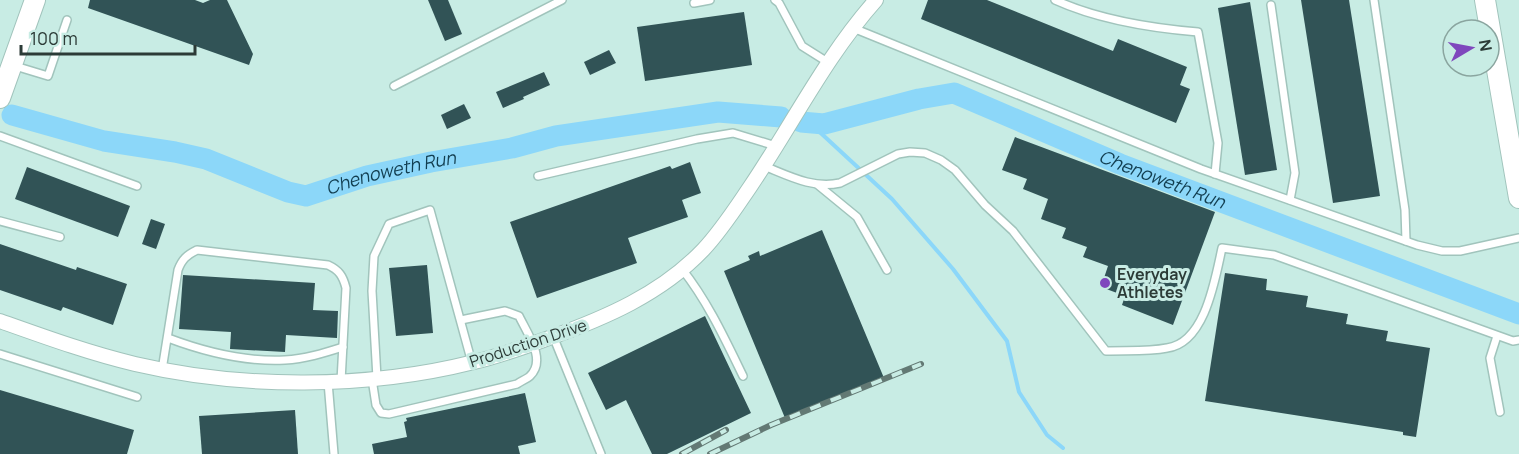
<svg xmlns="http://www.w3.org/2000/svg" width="1519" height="454" font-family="Manrope,sans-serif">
<rect width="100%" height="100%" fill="#c8ece4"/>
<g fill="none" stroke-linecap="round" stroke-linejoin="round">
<path stroke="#8cd7f9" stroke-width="4" d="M811 124 892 199 953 269 1007 341 1019 392 1047 435 1063 448"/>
<g stroke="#8cd7f9" stroke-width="21">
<path id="s1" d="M12 115 104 141 175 152 206 159 288 192 306 196 367 176 431 162 512 148 556 136 718 112 781 117"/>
<path id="s2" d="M801 122 824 124 919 99 954 93 1120 164 1519 314"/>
</g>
</g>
<g fill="#315356">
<path d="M90 0H195L203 3 210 0H227L253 54 249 65 88 8Z"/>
<path d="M428 0H448L462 34 445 41Z"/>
<path d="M928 0H987L1113 51 1118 39 1187 67 1180 85 1190 89 1176 123 921 19Z"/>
<path d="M1301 0H1349L1380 196 1333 203Z"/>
<path d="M1250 2 1277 170 1245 175 1218 8Z"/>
<path d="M744 12 752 65 645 81 637 27Z"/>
<path d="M609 50 616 63 590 75 584 62Z"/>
<path d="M544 72 550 85 523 97 524 99 503 108 496 92Z"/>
<path d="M464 104 471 118 447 129 441 115Z"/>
<path d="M1015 137 1215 212 1173 325 1122 305 1125 296 1101 287 1108 266 1083 257 1087 247 1062 238 1066 228 1041 219 1048 199 1023 189 1027 179 1002 170Z"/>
<path d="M690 162 701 193 682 200 688 217 628 238 637 263 537 298 510 222 670 166 672 169Z"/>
<path d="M27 167 130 206 118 237 15 199Z"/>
<path d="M151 219 165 224 156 249 142 244Z"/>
<path d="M822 230 884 378 785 418 724 271 750 260 748 256 759 251 760 256Z"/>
<path d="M0 244 76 270 77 267 127 284 113 325 63 307 61 311 0 290Z"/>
<path d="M427 265 433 333 396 336 389 268Z"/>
<path d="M1225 273 1267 279 1266 290 1308 296 1306 307 1348 314 1346 324 1388 331 1386 341 1430 348 1416 437 1403 435V432L1205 401Z"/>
<path d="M183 275 315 283 313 310 338 311 337 338 286 335 285 352 230 349 231 332 179 329Z"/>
<path d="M705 316 751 413 667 454H652L626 400 606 410 588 373Z"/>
<path d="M0 390 134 430 127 454H0Z"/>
<path d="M525 393 536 442 518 446 520 454H374L372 444 407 437 404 422 407 421 406 418Z"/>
<path d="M295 410 298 454H202L199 416Z"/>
</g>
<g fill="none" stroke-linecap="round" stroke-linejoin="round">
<defs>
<g id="lane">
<path d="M775 0 779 3 802 46 829 63"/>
<path d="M1055 0C1099 20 1150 28 1198 32L1218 143 1215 174"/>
<path d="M1374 0 1405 210 1406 241"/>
<path d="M694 3 710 0"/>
<path d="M1271 5 1295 173 1290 200"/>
<path d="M853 28 1201 169 1417 245 1442 251H1460L1519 238"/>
<path d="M15 66 48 76 67 20"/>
<path d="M394 86 562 0"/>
<path d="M0 136 137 186"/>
<path d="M764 166C789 176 813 189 840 183L898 154 910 152 925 153 941 160 955 170 985 205 1013 231 1106 351C1126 350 1147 352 1167 348 1205 343 1215 280 1222 248L1274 255 1513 341 1519 340"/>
<path d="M538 176 697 139 733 133 776 146"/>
<path d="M818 185 857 217 887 270"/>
<path d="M0 221 60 237"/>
<path d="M682 269C708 302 725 339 743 376"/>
<path d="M553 336 601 454"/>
<path d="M1497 336 1490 358 1500 412"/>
<path d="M168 338C205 352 245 362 285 360 305 359 324 353 343 347"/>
<path d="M0 354 137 397"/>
<path d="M162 370 178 270C182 259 187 255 197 250L328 265C339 270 343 276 346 288L341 381"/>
<path d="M377 378 372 291 374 256 389 224 430 210 472 363"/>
<path d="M372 379 376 405 381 413 389 414 517 384C521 381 527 379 530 376 547 360 527 333 519 316L505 311 461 320"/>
<path d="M328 382 334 454"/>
</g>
<path id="street" d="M0 321C45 337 89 353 135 364 242 389 367 389 474 362 500 356 524 347 549 338 605 318 661 294 703 250 721 231 735 209 750 187 792 125 826 56 876 0"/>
<g id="secondary">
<path d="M1485 0 1519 198"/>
<path d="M0 98 35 0"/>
</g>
</defs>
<use href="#lane" stroke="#a1c4bc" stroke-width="10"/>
<use href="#street" stroke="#a1c4bc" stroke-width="16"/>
<use href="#secondary" stroke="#a1c4bc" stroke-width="22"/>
<use href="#lane" stroke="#fff" stroke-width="7"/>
<use href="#street" stroke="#fff" stroke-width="14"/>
<use href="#secondary" stroke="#fff" stroke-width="20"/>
<defs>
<g id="rail">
<path d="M682 454 726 430"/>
<path d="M710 454 771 425 921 364"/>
</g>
</defs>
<use href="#rail" stroke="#637974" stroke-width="6"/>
<use href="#rail" stroke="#c8ece4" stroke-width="4" stroke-dasharray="11" stroke-linecap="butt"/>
</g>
<circle fill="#7f47bd" stroke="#c8ece4" stroke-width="2" cx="1105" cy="283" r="6"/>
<g text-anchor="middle" stroke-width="6" stroke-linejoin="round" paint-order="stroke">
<g font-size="16" font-weight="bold" fill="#2c3b37" stroke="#c8ece4" text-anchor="start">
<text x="1117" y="280">Everyday<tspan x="1117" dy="18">Athletes</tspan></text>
</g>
<g font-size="16" fill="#2c3b37" stroke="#c8ece4">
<text transform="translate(528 343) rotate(-18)" y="6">Production Drive</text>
</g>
<g font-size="18" font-style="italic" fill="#123e50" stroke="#c8ece4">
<text dy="6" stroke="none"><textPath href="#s1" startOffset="394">Chenoweth Run</textPath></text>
<text dy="6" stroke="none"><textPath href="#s2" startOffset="382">Chenoweth Run</textPath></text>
</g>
</g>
<g transform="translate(1471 48) rotate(80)"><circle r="28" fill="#c8ece4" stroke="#8aa59f" stroke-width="1.5"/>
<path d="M0-4.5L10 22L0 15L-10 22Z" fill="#7f47bd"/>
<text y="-9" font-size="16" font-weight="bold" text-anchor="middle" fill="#2c3b37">N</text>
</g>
<path d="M21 45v9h174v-9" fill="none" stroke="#2c3b37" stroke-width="3"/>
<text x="30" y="45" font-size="18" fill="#2c3b37" stroke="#c8ece4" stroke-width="4.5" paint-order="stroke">100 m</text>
</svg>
